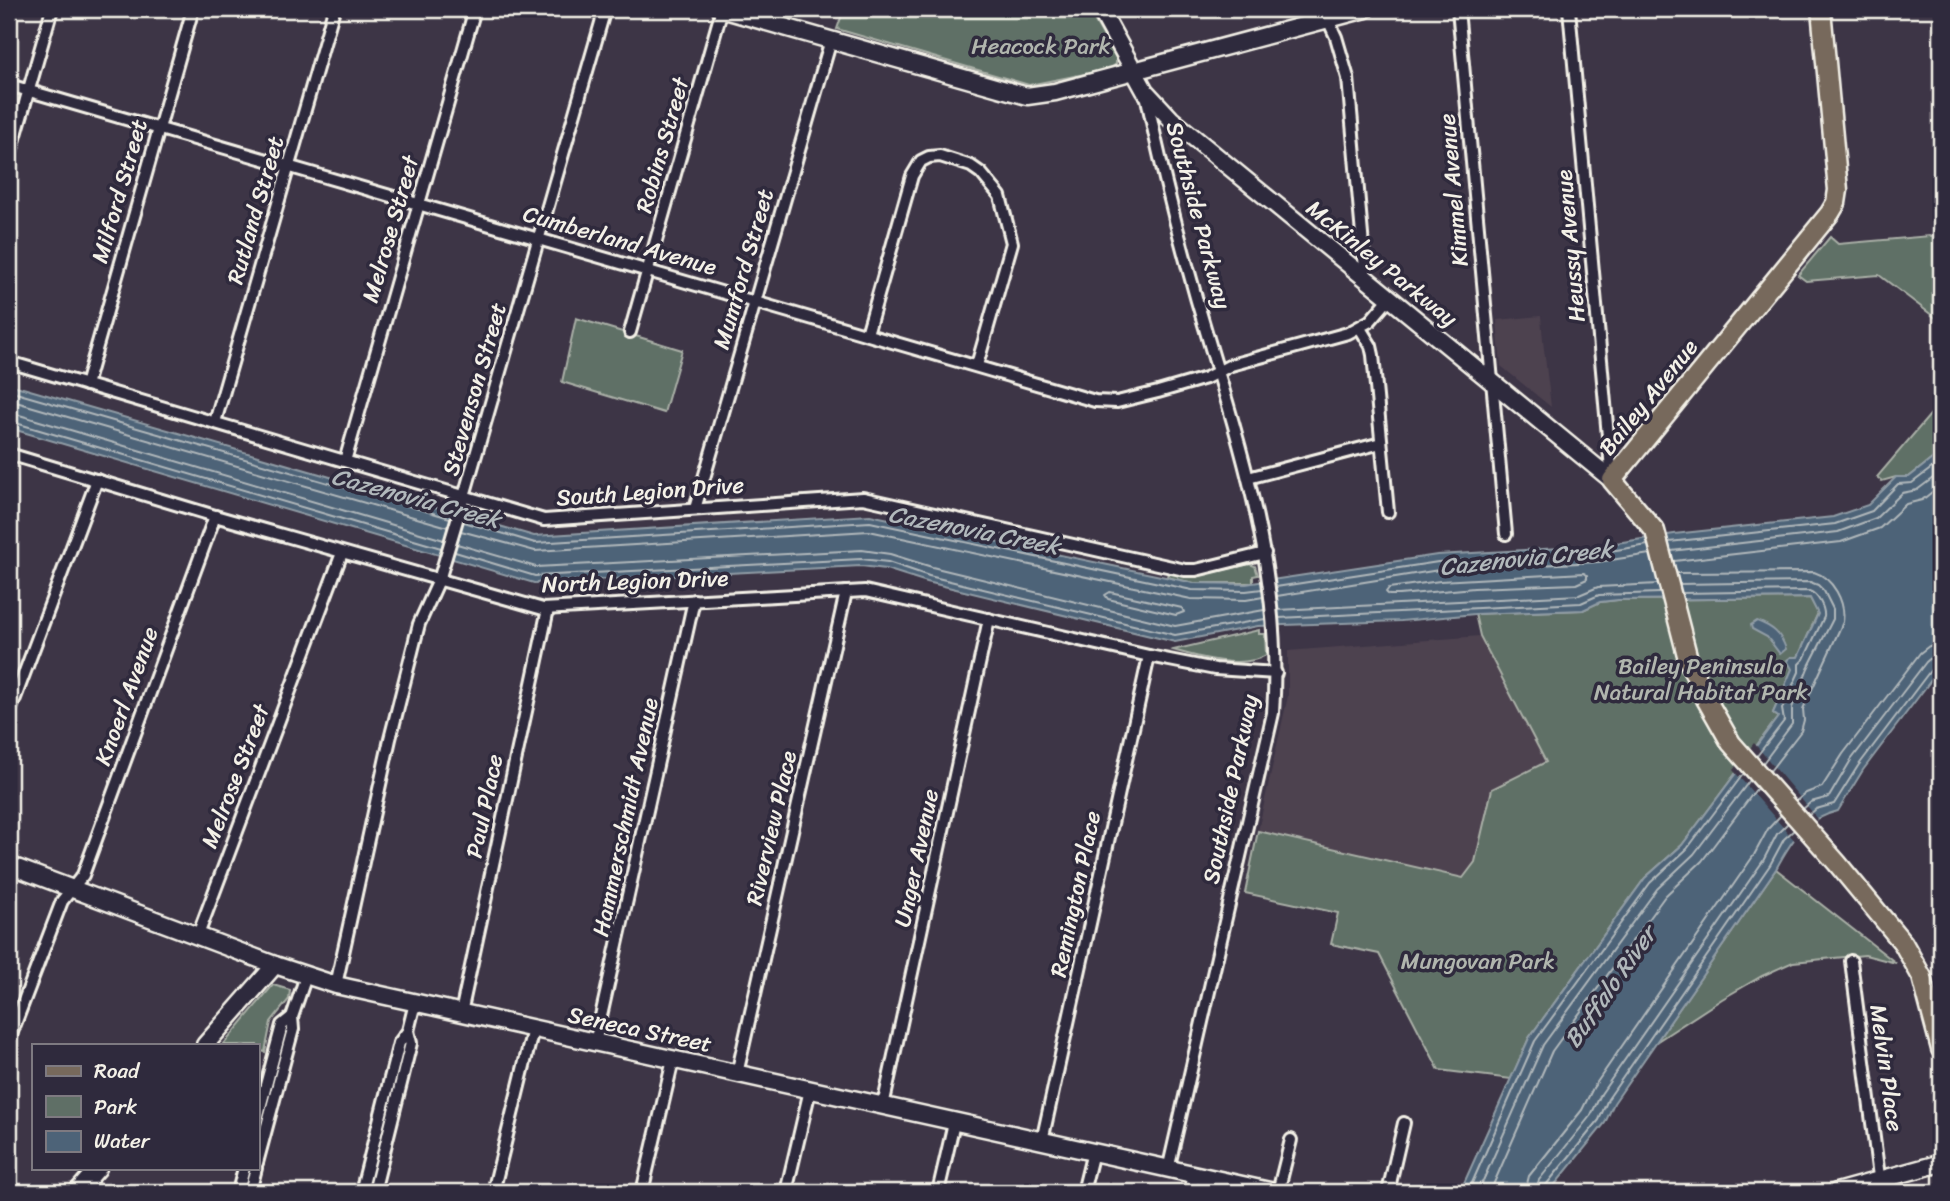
<svg xmlns="http://www.w3.org/2000/svg" width="1950" height="1201" font-family="Sriracha,sans-serif">
<rect width="100%" height="100%" fill="#3d3546"/>
<filter id="ink" filterUnits="userSpaceOnUse"><feTurbulence type="fractalNoise" baseFrequency=".0143" numOctaves="2"/><feDisplacementMap in="SourceGraphic" scale="14" xChannelSelector="R" yChannelSelector="G"/><feConvolveMatrix kernelMatrix="1 2 1 2 8 2 1 2 1" color-interpolation-filters="sRGB"/></filter>
<g filter="url(#ink)">
<g fill="#4e4250">
<path d="M1541 316 1543 341 1551 407 1501 366 1497 320Z"/>
<path d="M1600 602 1682 845 1645 878 1529 1038 1511 1079 1439 1070 1343 850 1258 831 1288 696V651L1480 636 1536 613 1583 610Z"/>
</g>
<g fill="#5f6f66" stroke="#aab0a7" stroke-width="2">
<path d="M844 9H1088L1116 58V64L1110 69 1029 85 837 29Z"/>
<path d="M1941 235V322L1879 275 1806 281 1798 275 1830 237 1838 244Z"/>
<path d="M576 318 682 350 664 413 562 382Z"/>
<path d="M1941 402V452L1909 477H1896L1882 481 1877 477Z"/>
<path d="M1249 564 1255 566 1258 575 1253 576V583H1194L1167 577 1168 572 1194 577Z"/>
<path d="M1810 598 1818 613 1773 713 1778 717 1682 845 1645 878 1529 1038 1511 1079 1439 1070 1379 954 1331 944 1338 913 1245 893 1258 831 1463 878 1475 862 1492 789 1546 762 1480 636 1475 614 1583 610 1600 602 1618 600Z"/>
<path d="M1259 630V634H1265L1266 655C1243 670 1197 657 1173 650Z"/>
<path d="M1776 869 1896 963 1865 955 1793 962 1762 976 1722 999 1656 1042Z"/>
<path d="M273 985 290 990 289 999 271 1022 265 1052 257 1050V1045H223Z"/>
</g>
<g fill="#4d6378" stroke="#909ca5" stroke-width="2">
<path d="M9 384 534 536 870 515 1194 583 1246 584 1437 555 1597 546 1674 534 1833 517 1868 505 1896 477H1909L1941 452V667L1863 770 1838 811C1805 819 1792 839 1776 869L1614 1103 1605 1123 1549 1192H1460L1529 1038 1645 878 1682 845 1778 717 1773 713 1792 669 1787 660 1791 657H1798L1818 614 1810 598 1618 600 1600 602 1583 610 1475 614 1401 621 1258 626 1175 642 927 582 886 569 861 566 534 583 9 428Z"/>
<path d="M1757 621C1773 627 1781 634 1786 649L1780 654 1767 637 1752 629 1751 625Z"/>
</g>
<path fill="#3d3546" d="M1754 743 1818 819 1796 842 1733 770Z"/>
<g fill="none" stroke-linecap="round" stroke-linejoin="round">
<g stroke="#b1b8bb" stroke-width="2">
<path d="M9 391 450 518"/>
<path d="M9 400 448 527"/>
<path d="M9 412 444 540"/>
<path d="M9 421 441 548"/>
<path d="M464 522 535 543 870 522 1192 590 1246 591 1262 589"/>
<path d="M461 531 535 551 869 531 1191 599 1246 600 1263 597"/>
<path d="M1669 542 1835 524 1872 511 1898 484 1912 483 1941 461"/>
<path d="M457 544 536 567 862 550 890 554 932 567 1175 626 1264 610"/>
<path d="M1671 551 1838 532 1876 518 1902 493 1917 490 1941 472"/>
<path d="M455 552 535 576 861 559 888 562 929 576 1175 635 1265 619"/>
<path d="M1674 561 1841 542 1880 528 1906 504 1922 500 1941 485"/>
<path d="M1584 573 1587 575V579L1576 584 1474 588 1399 595H1389L1386 592 1389 588 1440 581Z"/>
<path d="M1677 573 1814 572C1833 578 1846 602 1843 622L1803 709 1804 720 1801 731 1770 771"/>
<path d="M1679 584 1810 582 1818 585 1824 591 1833 609V619L1808 668 1792 708V724L1763 763"/>
<path d="M1276 587 1438 562 1597 553 1648 545"/>
<path d="M1110 592 1182 608 1184 612 1176 615 1108 599 1105 595Z"/>
<path d="M1682 593 1809 591C1818 594 1825 608 1824 617L1804 659 1799 664V672L1782 709 1784 721 1757 756"/>
<path d="M1277 596 1439 570 1598 562 1650 554"/>
<path d="M1278 610 1579 595 1598 587 1658 584"/>
<path d="M1279 618 1581 603 1599 595 1660 593"/>
<path d="M1796 801 1806 793 1822 787 1843 754 1920 653 1929 646 1941 645"/>
<path d="M1803 809 1811 802 1829 797 1851 760 1926 662 1933 656 1941 655"/>
<path d="M1809 815 1816 809 1834 804 1858 766 1933 667 1941 664"/>
<path d="M1468 1192 1535 1041 1650 883 1687 849 1744 773"/>
<path d="M1478 1192 1543 1045 1657 889 1694 854 1750 780"/>
<path d="M1490 1192 1552 1051 1665 896 1702 861 1757 788"/>
<path d="M1525 1192 1529 1176 1582 1110 1593 1088 1754 855 1768 829 1781 815"/>
<path d="M1535 1192 1539 1180 1591 1115 1601 1094 1763 861 1777 834 1788 823"/>
<path d="M1544 1192 1546 1185 1599 1120 1608 1099 1770 865 1784 839 1794 830"/>
</g>
<defs>
<g id="street">
<path d="M1323 9 1336 37 1348 78 1366 280"/>
<path d="M1458 9 1506 534"/>
<path d="M1569 9 1612 480"/>
<path d="M9 85 1095 401 1117 402 1158 392 1206 378 1231 365 1348 333 1370 321 1389 299"/>
<path d="M1146 94C1164 182 1187 270 1213 355 1249 472 1282 590 1273 713L1168 1170"/>
<path d="M9 159 52 9"/>
<path d="M1360 328 1371 346 1373 355 1388 512"/>
<path d="M630 332 722 9"/>
<path d="M867 334 912 176 921 161 929 157 940 156 971 166 981 173 1000 196 1012 243 977 365"/>
<path d="M9 362 544 520 863 498 1185 570H1196L1265 553"/>
<path d="M86 385 193 9"/>
<path d="M215 422 334 9"/>
<path d="M9 454 215 516 543 609 865 591 1149 656 1215 669 1276 673"/>
<path d="M345 461 475 9"/>
<path d="M1248 478 1381 443"/>
<path d="M695 509 831 40"/>
<path d="M9 714 97 480"/>
<path d="M198 935 342 553"/>
<path d="M1851 961 1881 1192"/>
<path d="M336 985 390 739 419 624 439 580 462 503 605 9"/>
<path d="M461 1013 548 609"/>
<path d="M9 1040 62 901 83 875 215 516"/>
<path d="M595 1043 694 600"/>
<path d="M737 1074 846 592"/>
<path d="M883 1106 989 619"/>
<path d="M257 1119 282 1025 292 1017"/>
<path d="M1042 1141 1149 656"/>
<path d="M257 1163 293 1029 292 1017 306 976"/>
<path d="M238 1192 244 1168"/>
<path d="M250 1192 256 1168"/>
<path d="M361 1192 399 1043 408 1031 415 1003"/>
<path d="M374 1192 411 1043 408 1031"/>
<path d="M493 1192 533 1029"/>
<path d="M642 1192 673 1060"/>
<path d="M786 1192 810 1090"/>
<path d="M938 1192 954 1123"/>
<path d="M1083 1192 1093 1152"/>
<path d="M1190 1192 1194 1175"/>
<path d="M1278 1192 1291 1140"/>
<path d="M1388 1192 1404 1123"/>
</g>
<g id="secondary">
<path d="M721 9 1027 96 1055 92 1366 9"/>
<path d="M1100 9 1145 91 1171 119 1612 480"/>
<path d="M9 865 275 965 336 985 1274 1192"/>
<path d="M205 1045 275 965"/>
<path d="M77 1192 98 1168"/>
<path d="M1836 1192 1941 1163"/>
</g>
<path id="primary" d="M1821 9 1838 190 1836 203 1830 213 1612 480 1655 531 1688 659 1706 699 1731 743 1837 863 1903 943 1922 977 1941 1049"/>
</defs>
<use href="#street" stroke="#f4f1e8" stroke-width="16"/>
<use href="#secondary" stroke="#f4f1e8" stroke-width="21"/>
<use href="#primary" stroke="#f4f1e8" stroke-width="23"/>
<use href="#street" stroke="#2f2a3d" stroke-width="10"/>
<use href="#secondary" stroke="#2f2a3d" stroke-width="16"/>
<use href="#primary" stroke="#77695c" stroke-width="18"/>
</g>
</g>
<g text-anchor="middle" stroke-width="7" stroke-linejoin="round" paint-order="stroke">
<g font-size="23" fill="#b1b6ae" stroke="#2f2a3d">
<text x="1041" y="54">Heacock Park</text>
<text x="1701" y="674">Bailey Peninsula<tspan x="1701" dy="26">Natural Habitat Park</tspan></text>
<text x="1478" y="969">Mungovan Park</text>
</g>
<g font-size="23" fill="#f4f1e8" stroke="#2f2a3d">
<text transform="translate(662 145) rotate(-74)" y="8">Robins Street</text>
<text transform="translate(1453 190) rotate(-95)" y="8">Kimmel Avenue</text>
<text transform="translate(119 191) rotate(-74)" y="8">Milford Street</text>
<text transform="translate(255 210) rotate(-74)" y="8">Rutland Street</text>
<text transform="translate(1199 215) rotate(75)" y="8">Southside Parkway</text>
<text transform="translate(390 229) rotate(-74)" y="8">Melrose Street</text>
<text transform="translate(620 240) rotate(16)" y="8">Cumberland Avenue</text>
<text transform="translate(1570 246) rotate(-95)" y="8">Heussy Avenue</text>
<text transform="translate(1382 263) rotate(39)" y="8">McKinley Parkway</text>
<text transform="translate(743 269) rotate(-74)" y="8">Mumford Street</text>
<text transform="translate(474 389) rotate(-74)" y="8">Stevenson Street</text>
<text transform="translate(1648 397) rotate(-51)" y="8">Bailey Avenue</text>
<text transform="translate(650 491) rotate(-4)" y="8">South Legion Drive</text>
<text transform="translate(635 581) rotate(-2)" y="8">North Legion Drive</text>
<text transform="translate(126 696) rotate(-70)" y="8">Knoerl Avenue</text>
<text transform="translate(235 776) rotate(-69)" y="8">Melrose Street</text>
<text transform="translate(1230 789) rotate(-78)" y="8">Southside Parkway</text>
<text transform="translate(484 806) rotate(-78)" y="8">Paul Place</text>
<text transform="translate(625 817) rotate(-78)" y="8">Hammerschmidt Avenue</text>
<text transform="translate(771 828) rotate(-77)" y="8">Riverview Place</text>
<text transform="translate(916 858) rotate(-78)" y="8">Unger Avenue</text>
<text transform="translate(1075 894) rotate(-78)" y="8">Remington Place</text>
<text transform="translate(640 1029) rotate(12)" y="8">Seneca Street</text>
<text transform="translate(1887 1068) rotate(82)" y="8">Melvin Place</text>
</g>
<g font-size="24" font-style="italic" fill="#b1b8bb" stroke="#2f2a3d">
<text transform="translate(416 498) rotate(15)" y="8">Cazenovia Creek</text>
<text transform="translate(974 530) rotate(11)" y="8">Cazenovia Creek</text>
<text transform="translate(1526 558) rotate(-6)" y="8">Cazenovia Creek</text>
<text transform="translate(1610 987) rotate(-55)" y="8">Buffalo River</text>
</g>
</g>
<rect width="1950" height="1201" fill="none" stroke="#2f2a3d" stroke-width="35"/>
<rect x="18" y="18" width="1915" height="1166" fill="none" stroke="#f4f1e8" stroke-width="2.5" filter="url(#ink)"/>
<rect x="32" y="1044" width="228" height="126" fill="#2f2a3d" stroke="#7e7a81" stroke-width="2"/>
<rect x="46" y="1066" width="35" height="10" fill="#77695c" stroke="#7e7a81" stroke-width="2"/>
<text x="94" y="1078" font-size="21" fill="#f4f1e8">Road</text>
<rect x="46" y="1096" width="35" height="21" fill="#5f6f66" stroke="#7e7a81" stroke-width="2"/>
<text x="94" y="1114" font-size="21" fill="#f4f1e8">Park</text>
<rect x="46" y="1131" width="35" height="21" fill="#4d6378" stroke="#7e7a81" stroke-width="2"/>
<text x="94" y="1148" font-size="21" fill="#f4f1e8">Water</text>
</svg>
